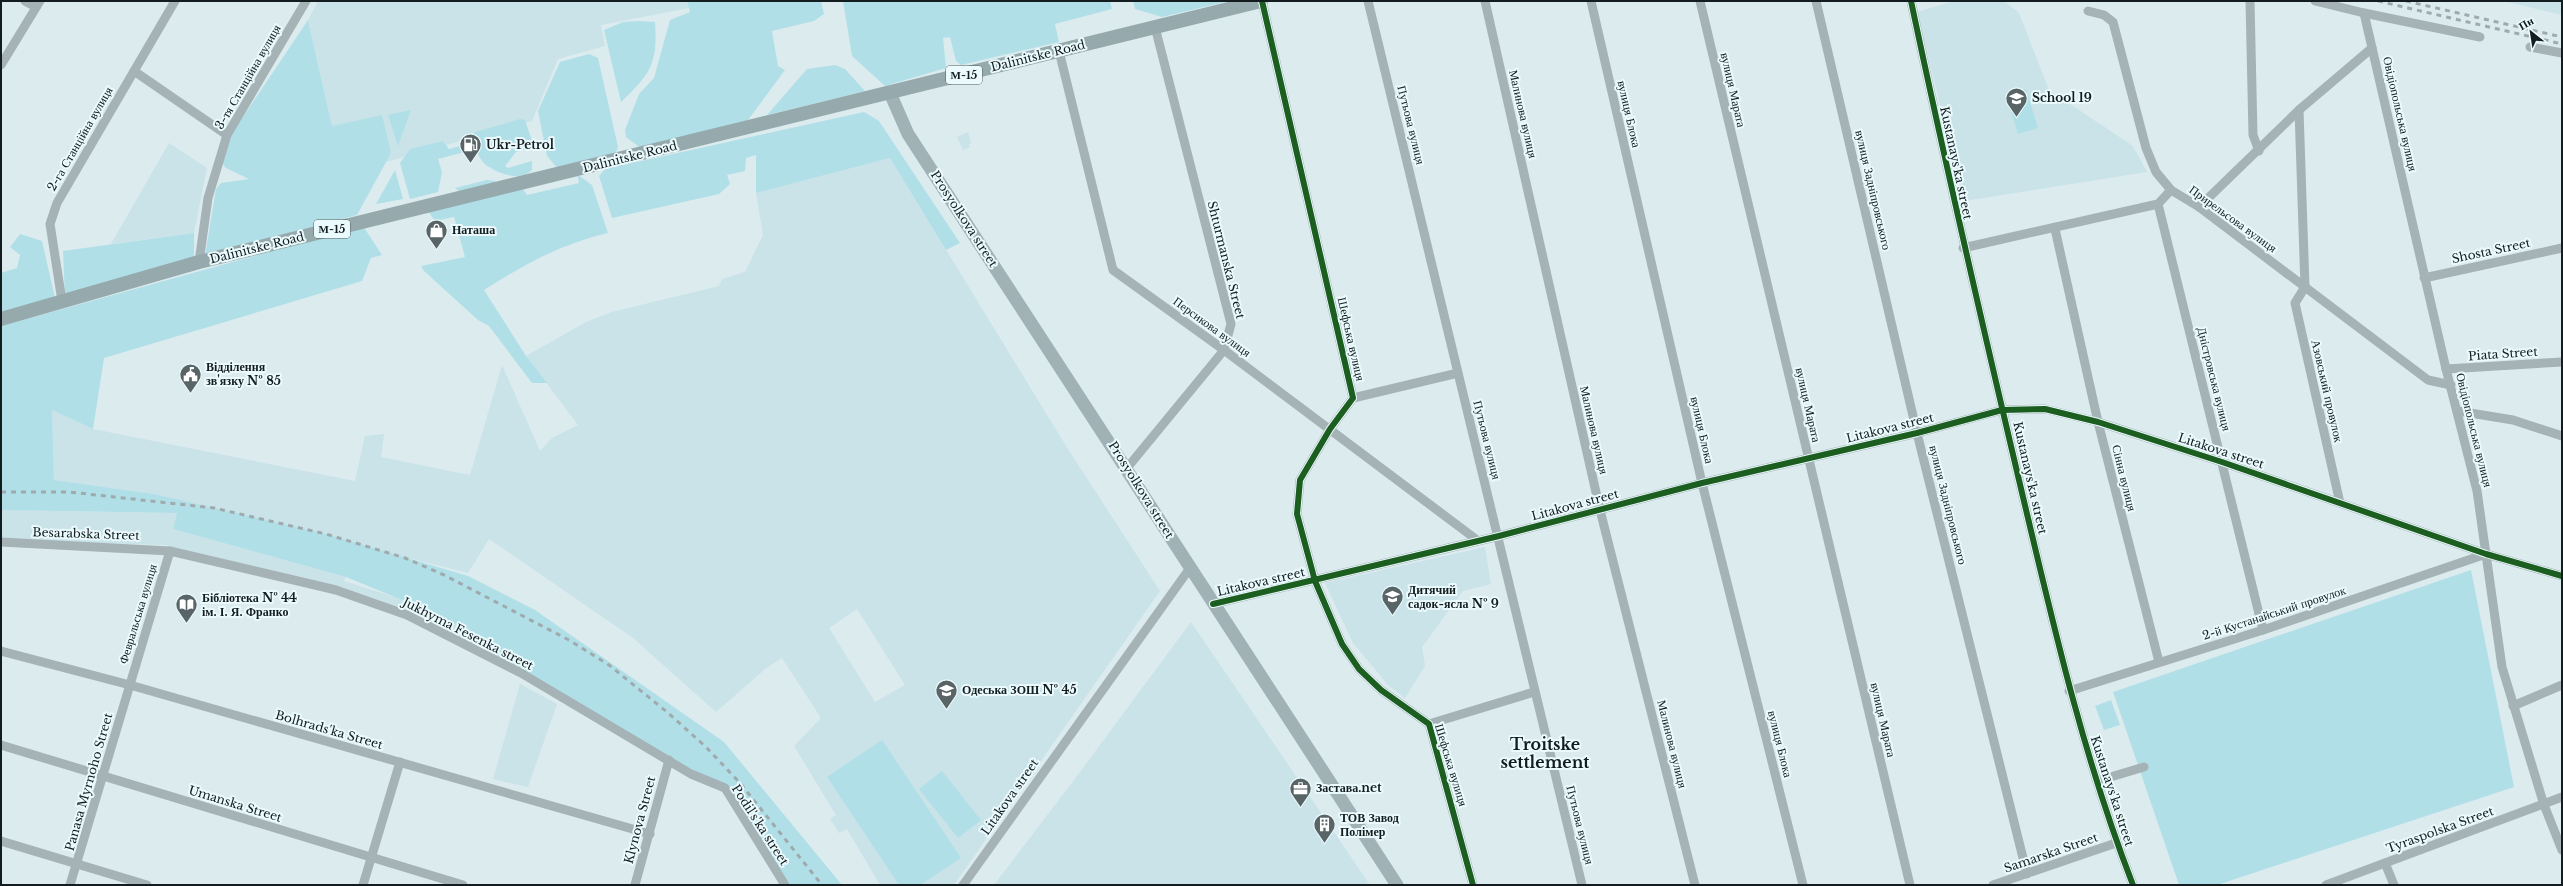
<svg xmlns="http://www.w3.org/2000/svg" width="2563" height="886" font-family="'Libre Baskerville',serif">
<rect width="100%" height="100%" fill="#dcebee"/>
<g fill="#c9e3e9" fill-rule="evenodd">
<path d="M318 1H687L689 8 601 25 605 46 558 59 532 121 343 174 308 20Z"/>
<path d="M1954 1H2004L2019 13 2049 90 2133 146 2147 172 1964 201 1917 12Z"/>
<path d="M2504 1H2562V15Z"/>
<path d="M968 132 971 143 969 144 970 147 963 150 957 137Z"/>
<path d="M169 143 207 168 194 233 111 244Z"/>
<path d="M890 158 1066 446 1160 591 954 885H880L847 829 839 833 830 819 836 815 794 746 821 718 782 658 765 669 716 712 633 638 489 539 468 573 154 494 54 480 52 410 93 429 355 481 365 436 384 434 381 457 470 475 502 365 540 451 552 438 578 425 526 356 586 322 612 312 719 286 722 279 745 272 763 235 756 193ZM857 609 905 685 875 702 829 628 819 635Z"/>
<path d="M1 510 177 513 173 529 346 577 344 581 407 601 409 596 412 597 411 604 500 645 494 656 423 618 338 586 165 545 1 540Z"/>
<path d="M1485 547 1491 584 1463 591 1422 647 1425 666 1405 698 1389 686 1353 643 1325 583Z"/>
<path d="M1191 622 1370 885H994L1077 776Z"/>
<path d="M520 684 557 704 528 787 493 779Z"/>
</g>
<g fill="#b1dfe8">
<path d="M687 1H821L824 14 814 21 772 31 778 66 785 70 748 120 642 149 626 137 625 130 639 94 654 78 670 20 690 12Z"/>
<path d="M843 1H1110L1112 9 1055 24 1059 42 961 65 956 61 950 37 943 38 946 68 885 86 852 56Z"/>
<path d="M1133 1H1229L1162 17 1135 9Z"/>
<path d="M308 20 332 126 382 115 391 153 357 215 205 256 216 189 221 183 249 179 226 168 216 157Z"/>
<path d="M639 21 655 22C658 64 650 74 621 102L604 30 623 22Z"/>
<path d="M589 54 598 58 618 147 615 155 558 169 547 156 538 111 560 62Z"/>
<path d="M835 65 845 69 865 91 767 115 807 69Z"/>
<path d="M2026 89 2038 128 2018 134 2006 95Z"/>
<path d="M411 110 398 146 388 115Z"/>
<path d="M864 112 879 121 960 243 946 250 890 158 756 193V155L746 158 745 171 727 175 730 184 719 194 612 218 599 176 605 169Z"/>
<path d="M520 119 525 120 534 147 516 152 505 166 508 168 532 161V170C520 182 499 174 486 165 481 161 478 154 476 149L438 159 442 172 438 192 410 199 400 163 410 149 443 141 449 149 467 144 475 132Z"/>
<path d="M395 170 403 199 376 204Z"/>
<path d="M577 174 592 185 608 233C561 244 525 264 484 290L526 356 547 383H532L489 326 478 320 424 271 421 266 465 257 454 217 435 221 426 208 521 186 527 195 579 183Z"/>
<path d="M487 180 495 181 496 185 462 193 455 188Z"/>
<path d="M363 226 382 255 371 258 362 281 104 358 93 429 52 410 54 480 154 494 326 534 468 576 535 610 724 742 842 885H788L725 786 702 778 494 656 500 645 411 604 412 597 409 596 407 602 346 577 173 529 177 513 1 510V326Z"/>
<path d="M194 233V258L65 296 63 251Z"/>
<path d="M20 234 42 241 55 298 1 313V273L17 268 20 255 10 247Z"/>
<path d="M2471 570 2514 787 2217 885H2179L2113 692Z"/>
<path d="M2111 700 2120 725 2104 730 2095 706Z"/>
<path d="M882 740 961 858 920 885H899L827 777Z"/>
<path d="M942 771 981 820 958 838 919 789Z"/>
</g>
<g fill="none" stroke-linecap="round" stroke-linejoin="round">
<g stroke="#a5b3b6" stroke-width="9">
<path d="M25 1 36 7"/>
<path d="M1262 1 1353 398 1330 429 1300 480 1297 514 1315 581 1342 644 1359 669 1381 690 1429 724 1473 885"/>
<path d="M1368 1 1582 885"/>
<path d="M1485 1 1600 510 1695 885"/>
<path d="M1591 1 1702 483 1803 885"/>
<path d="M1700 1 1910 885"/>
<path d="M1816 1 1917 433 2027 874"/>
<path d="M1911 1C1946 167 1984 332 2023 497 2054 628 2084 759 2133 885"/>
<path d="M2250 1 2253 135 2259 151"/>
<path d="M2315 1 2364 13 2480 37"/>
<path d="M2088 11 2104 15 2113 22 2146 148 2156 172 2171 190 2199 207 2428 380 2451 385"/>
<path d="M2364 13 2446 369 2477 491 2502 667 2544 805 2562 850"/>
<path d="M2530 47 2562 53"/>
<path d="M1059 51 1113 270 1224 350 1477 540"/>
<path d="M1 65 40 1"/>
<path d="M134 71 227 135"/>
<path d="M2299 110 2305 287 2295 303 2340 503"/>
<path d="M2158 204 2263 630"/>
<path d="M2199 207 2299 110 2372 48"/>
<path d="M2055 229 2098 422 2159 662"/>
<path d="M1963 248 2158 204 2171 190"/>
<path d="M199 262 208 198 227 135 306 1"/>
<path d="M2424 278 2562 248"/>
<path d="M62 301 50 224 57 203 175 1"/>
<path d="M2446 369 2562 362"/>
<path d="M1353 398 1458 373"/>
<path d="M2458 411 2513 420 2562 436"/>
<path d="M1127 468 1224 350 1231 324 1155 27"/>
<path d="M1 542 170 551 336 590 407 615 521 673 691 774 725 788 785 885"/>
<path d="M1213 604 1499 536 1702 483 1917 433 2002 410 2045 409 2098 422 2222 462 2486 554 2562 576"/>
<path d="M1 651 130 685 650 834"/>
<path d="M2069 691 2263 630 2486 554"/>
<path d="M2513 706 2562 685"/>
<path d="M1429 724 1534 692"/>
<path d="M1 745 463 885"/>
<path d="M2097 781 2144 767"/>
<path d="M1 841 147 885"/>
<path d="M2385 863 2394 885"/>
<path d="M70 885 170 551"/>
<path d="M363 885 400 762"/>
<path d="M635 885 669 760"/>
<path d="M963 885 1190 568"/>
<path d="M1993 885 2116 843"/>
<path d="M2326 885 2562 797"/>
</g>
<path stroke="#a0b2b6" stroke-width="13" d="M890 93 908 134 1397 885"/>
<path stroke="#96aaad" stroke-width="14" d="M1 319 199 262 1261 1"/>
<g stroke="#9faaad" stroke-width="3" stroke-dasharray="5 5" stroke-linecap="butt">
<path d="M2378 1 2562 44"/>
<path d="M2406 1 2562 37"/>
<path d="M1 492H69L214 508 326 534 405 558 444 575 569 640 609 665 667 712 706 747 740 783 822 885"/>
</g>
<defs>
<g id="cycleway">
<path d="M1262 1 1353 398 1330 429 1300 480 1297 514 1315 581 1342 644 1359 669 1381 690 1429 724 1473 885"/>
<path d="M1911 1C1946 167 1984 332 2023 497 2054 628 2084 759 2133 885"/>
<path d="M1213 604 1499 536 1702 483 1917 433 2002 410 2045 409 2098 422 2222 462 2486 554 2562 576"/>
</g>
</defs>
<use href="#cycleway" stroke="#eafafd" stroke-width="8"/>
<use href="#cycleway" stroke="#1b5e20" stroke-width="6"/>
</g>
<defs>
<symbol id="school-pin" viewBox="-11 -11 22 30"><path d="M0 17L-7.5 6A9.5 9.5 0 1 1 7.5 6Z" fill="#596467" stroke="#eafafd"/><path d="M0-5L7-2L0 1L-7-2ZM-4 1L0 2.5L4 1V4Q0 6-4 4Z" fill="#fff"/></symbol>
<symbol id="fuel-pin" viewBox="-11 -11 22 30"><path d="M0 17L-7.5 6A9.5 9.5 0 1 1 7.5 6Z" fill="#596467" stroke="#eafafd"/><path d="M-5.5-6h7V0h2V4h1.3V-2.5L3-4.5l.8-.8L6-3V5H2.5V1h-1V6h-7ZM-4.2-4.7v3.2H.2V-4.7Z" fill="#fff"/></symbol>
<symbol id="shop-pin" viewBox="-11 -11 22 30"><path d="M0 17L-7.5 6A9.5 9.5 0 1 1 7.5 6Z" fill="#596467" stroke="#eafafd"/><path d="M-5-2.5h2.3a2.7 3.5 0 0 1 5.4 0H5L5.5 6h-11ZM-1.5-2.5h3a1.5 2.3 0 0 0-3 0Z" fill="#fff"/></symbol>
<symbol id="civic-pin" viewBox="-11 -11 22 30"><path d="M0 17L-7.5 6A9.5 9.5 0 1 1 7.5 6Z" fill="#596467" stroke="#eafafd"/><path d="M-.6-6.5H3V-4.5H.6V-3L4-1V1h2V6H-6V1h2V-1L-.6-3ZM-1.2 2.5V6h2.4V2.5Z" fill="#fff"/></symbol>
<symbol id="library-pin" viewBox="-11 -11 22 30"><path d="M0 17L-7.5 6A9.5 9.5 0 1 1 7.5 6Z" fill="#596467" stroke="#eafafd"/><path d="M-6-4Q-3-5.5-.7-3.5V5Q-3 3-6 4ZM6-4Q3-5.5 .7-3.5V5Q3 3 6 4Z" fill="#fff"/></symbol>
<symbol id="office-pin" viewBox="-11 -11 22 30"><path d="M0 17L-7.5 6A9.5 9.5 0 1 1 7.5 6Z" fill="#596467" stroke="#eafafd"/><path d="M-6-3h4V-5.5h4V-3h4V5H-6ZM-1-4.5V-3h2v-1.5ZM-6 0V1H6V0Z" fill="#fff"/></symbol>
<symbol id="building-pin" viewBox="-11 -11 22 30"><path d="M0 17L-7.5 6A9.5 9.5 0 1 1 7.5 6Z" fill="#596467" stroke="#eafafd"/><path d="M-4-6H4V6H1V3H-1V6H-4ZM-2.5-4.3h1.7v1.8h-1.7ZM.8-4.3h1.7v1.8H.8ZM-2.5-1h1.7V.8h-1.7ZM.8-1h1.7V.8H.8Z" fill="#fff"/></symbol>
</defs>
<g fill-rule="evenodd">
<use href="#school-pin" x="2004" y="86" width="25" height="34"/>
<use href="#fuel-pin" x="458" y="132" width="25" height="34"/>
<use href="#shop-pin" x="424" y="218" width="25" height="34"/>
<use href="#civic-pin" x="178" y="362" width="25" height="34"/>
<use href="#school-pin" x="1380" y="584" width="25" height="34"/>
<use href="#library-pin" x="174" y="592" width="25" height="34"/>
<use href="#school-pin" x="934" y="678" width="25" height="34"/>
<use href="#office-pin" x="1288" y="776" width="25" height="34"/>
<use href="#building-pin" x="1312" y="812" width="25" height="34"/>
</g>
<g text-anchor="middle" stroke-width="4" stroke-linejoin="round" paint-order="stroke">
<g fill="#eafafd" stroke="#545f61" stroke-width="1">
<rect x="946" y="66" width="36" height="18" rx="3"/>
<rect x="314" y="220" width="36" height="18" rx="3"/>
</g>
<g font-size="11" font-weight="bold" fill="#131c1e">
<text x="964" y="79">М-15</text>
<text x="332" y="233">М-15</text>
</g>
<g font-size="12" fill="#131c1e" stroke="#eafafd">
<text transform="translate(1038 56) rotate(-14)" y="4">Dalinitske Road</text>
<text transform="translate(248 77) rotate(-60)" y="4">3-тя Станційна вулиця</text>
<text transform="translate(1733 90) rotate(77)" y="4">вулиця Марата</text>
<text transform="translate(1523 114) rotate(77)" y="4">Малинова вулиця</text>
<text transform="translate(1629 114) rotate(77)" y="4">вулиця Блока</text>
<text transform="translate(2400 114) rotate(77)" y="4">Овідіопольська вулиця</text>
<text transform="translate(1411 125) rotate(76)" y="4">Путьова вулиця</text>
<text transform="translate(80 139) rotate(-60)" y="4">2-га Станційна вулиця</text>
<text transform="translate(630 157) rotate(-14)" y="4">Dalinitske Road</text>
<text transform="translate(1956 163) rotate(78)" y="4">Kustanays'ka street</text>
<text transform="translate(1873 190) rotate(77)" y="4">вулиця Задніпровського</text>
<text transform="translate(964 219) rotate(57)" y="4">Prosyolkova street</text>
<text transform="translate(2233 219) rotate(36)" y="4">Прирельсова вулиця</text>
<text transform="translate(257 248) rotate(-14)" y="4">Dalinitske Road</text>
<text transform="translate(2491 251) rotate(-12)" y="4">Shosta Street</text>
<text transform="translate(1226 260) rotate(76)" y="4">Shturmanska Street</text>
<text transform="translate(1212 327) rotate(36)" y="4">Персикова вулиця</text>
<text transform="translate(1351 339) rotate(77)" y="4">Шефська вулиця</text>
<text transform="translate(2503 354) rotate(-4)" y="4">Piata Street</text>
<text transform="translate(2214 379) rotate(76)" y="4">Дністровська вулиця</text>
<text transform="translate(2327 391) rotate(77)" y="4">Азовський провулок</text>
<text transform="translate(1808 405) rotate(77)" y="4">вулиця Марата</text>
<text transform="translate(1890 428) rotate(-14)" y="4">Litakova street</text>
<text transform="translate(1594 430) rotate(77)" y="4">Малинова вулиця</text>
<text transform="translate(1702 430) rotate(77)" y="4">вулиця Блока</text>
<text transform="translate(2474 430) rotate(76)" y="4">Овідіопольська вулиця</text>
<text transform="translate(1487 440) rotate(76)" y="4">Путьова вулиця</text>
<text transform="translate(2221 451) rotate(18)" y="4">Litakova street</text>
<text transform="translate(2030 478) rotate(77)" y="4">Kustanays'ka street</text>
<text transform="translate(2124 478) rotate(76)" y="4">Сінна вулиця</text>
<text transform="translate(1141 490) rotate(58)" y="4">Prosyolkova street</text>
<text transform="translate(1575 505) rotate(-15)" y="4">Litakova street</text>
<text transform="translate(1948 505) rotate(76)" y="4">вулиця Задніпровського</text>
<text transform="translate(86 534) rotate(2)" y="4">Besarabska Street</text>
<text transform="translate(1261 582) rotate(-13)" y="4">Litakova street</text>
<text transform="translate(2274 613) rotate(-18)" y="4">2-й Кустанайський провулок</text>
<text transform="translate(138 614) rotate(-73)" y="4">Февральська вулиця</text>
<text transform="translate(468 634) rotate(27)" y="4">Jukhyma Fesenka street</text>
<text transform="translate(1883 720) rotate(77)" y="4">вулиця Марата</text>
<text transform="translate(329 730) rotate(16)" y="4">Bolhrads'ka Street</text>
<text transform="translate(1672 744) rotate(76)" y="4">Малинова вулиця</text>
<text transform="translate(1780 744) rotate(76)" y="4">вулиця Блока</text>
<text transform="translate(1451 765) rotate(73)" y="4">Шефська вулиця</text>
<text transform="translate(89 782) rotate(-74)" y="4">Panasa Myrnoho Street</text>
<text transform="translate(2112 791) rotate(72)" y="4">Kustanays'ka street</text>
<text transform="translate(1010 797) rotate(-55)" y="4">Litakova street</text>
<text transform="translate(235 804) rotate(17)" y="4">Umanska Street</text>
<text transform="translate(640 820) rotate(-75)" y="4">Klynova Street</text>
<text transform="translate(760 825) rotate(57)" y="4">Podil's'ka street</text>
<text transform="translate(1580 825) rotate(76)" y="4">Путьова вулиця</text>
<text transform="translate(2440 830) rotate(-20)" y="4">Tyraspolska Street</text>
<text transform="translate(2051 853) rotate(-19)" y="4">Samarska Street</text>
</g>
<g font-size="12" font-weight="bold" fill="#131c1e" stroke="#eafafd" text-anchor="start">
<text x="2032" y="102">School 19</text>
<text x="486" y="149">Ukr-Petrol</text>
<text x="452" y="234">Наташа</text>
<text x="206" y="371">Відділення<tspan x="206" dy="14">зв'язку № 85</tspan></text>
<text x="1408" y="594">Дитячий<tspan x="1408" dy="14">садок-ясла № 9</tspan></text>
<text x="202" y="602">Бібліотека № 44<tspan x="202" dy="14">ім. І. Я. Франко</tspan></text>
<text x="962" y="694">Одеська ЗОШ № 45</text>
<text x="1316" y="792">Застава.net</text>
<text x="1340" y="822">ТОВ Завод<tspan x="1340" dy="14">Полімер</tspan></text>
</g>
<g font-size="16" font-weight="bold" fill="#131c1e" stroke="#eafafd">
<text x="1545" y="750">Troitske<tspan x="1545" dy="18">settlement</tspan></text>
</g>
</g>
<rect width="2563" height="886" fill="none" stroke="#131c1e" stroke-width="4"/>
<g transform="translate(2531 32) rotate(330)" stroke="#eafafd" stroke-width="3" paint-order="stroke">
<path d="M0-3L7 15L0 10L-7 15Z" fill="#131c1e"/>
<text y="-6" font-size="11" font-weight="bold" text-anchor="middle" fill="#131c1e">Пн</text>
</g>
</svg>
